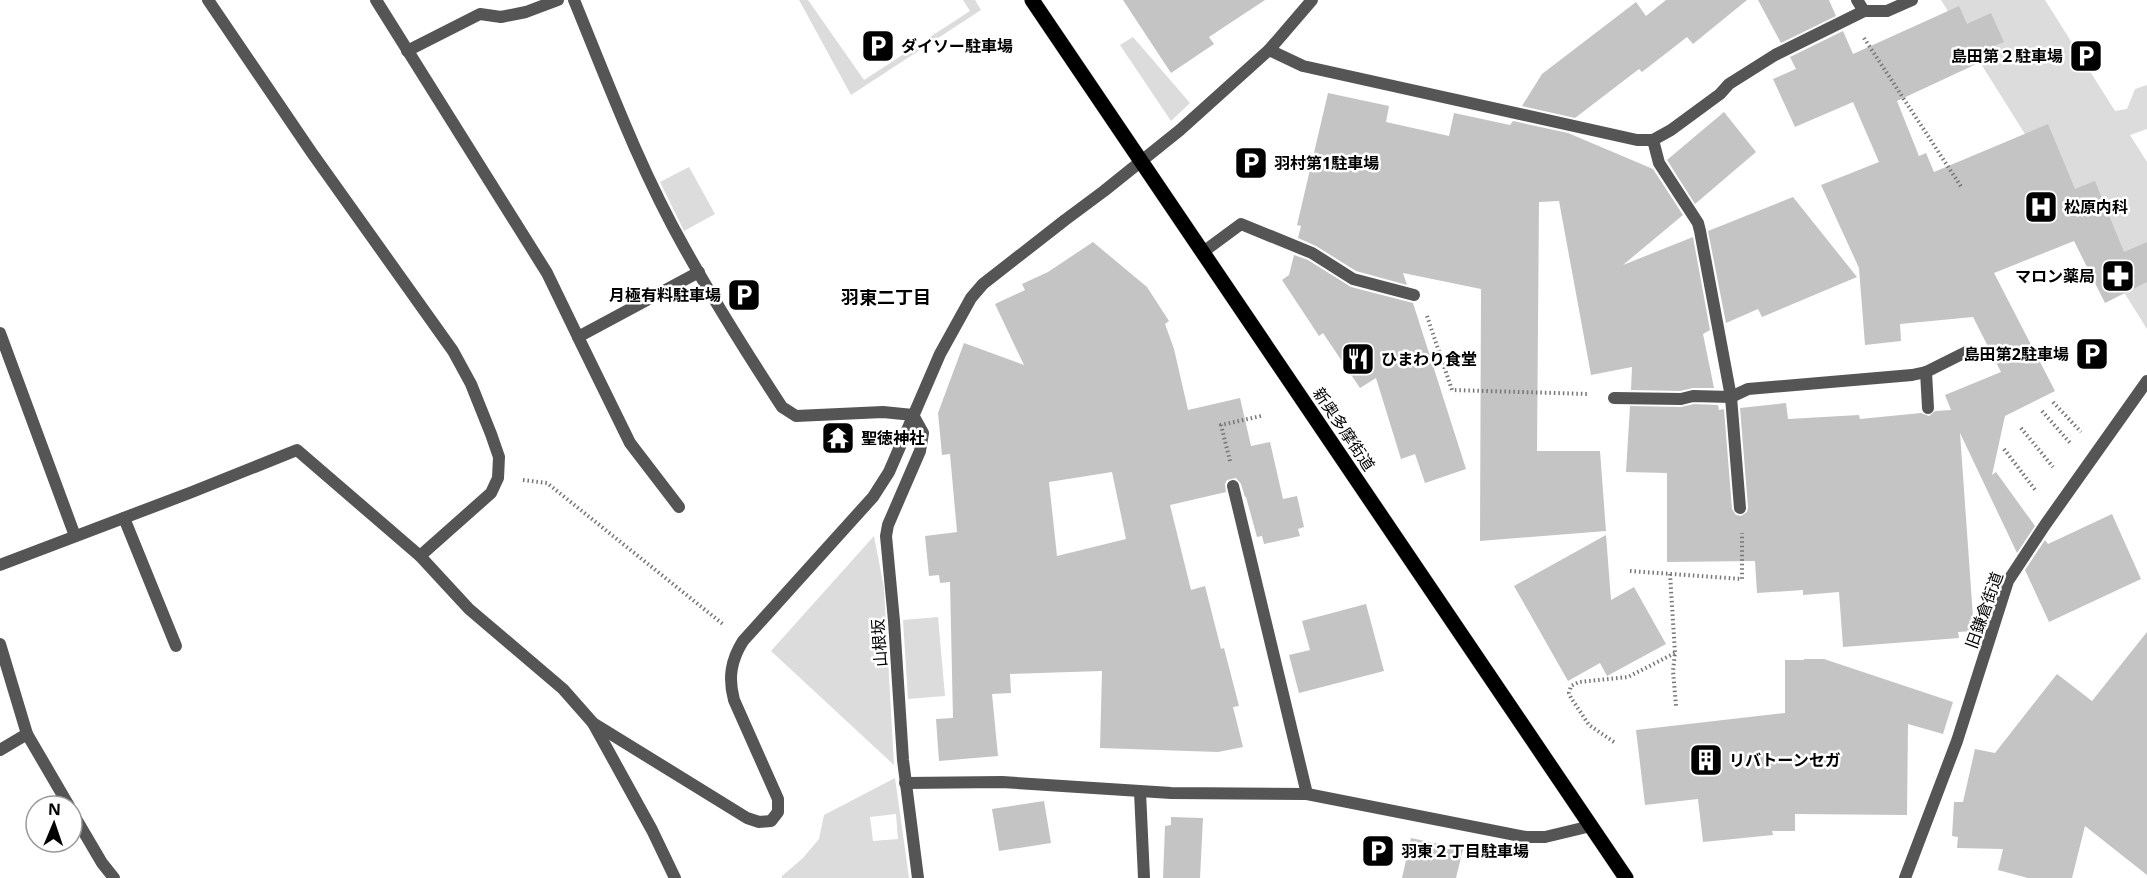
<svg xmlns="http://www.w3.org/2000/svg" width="2147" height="878" font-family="'Noto Sans','Noto Sans JP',sans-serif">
<rect width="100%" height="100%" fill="#fff"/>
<g fill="#dcdcdc" fill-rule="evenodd">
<path d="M799 0H808L864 80 970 11 963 0H975L981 10 851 95Z"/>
<path d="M1941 0H2045L2115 111 2127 109 2135 89 2147 85V129L2130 135 2147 162V329Z"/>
<path d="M1133 37 1190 103 1171 121 1120 45Z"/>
<path d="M689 167 715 214 684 231 660 182Z"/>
<path d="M874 536 884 588 894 765 771 651Z"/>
<path d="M938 617 945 696 908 699 903 620Z"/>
<path d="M895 778 909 878H782V876L803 858 819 839 824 815ZM896 814 898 839 873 841 870 817Z"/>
</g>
<g fill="#c4c4c4" fill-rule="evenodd">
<path d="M1123 0H1265L1209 37 1214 44 1171 73Z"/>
<path d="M1666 0H1747L1693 44 1687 37 1642 72 1639 69 1575 118 1522 106 1542 74 1636 2 1646 16Z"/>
<path d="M1758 0H1829L1836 16 1781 43Z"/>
<path d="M1959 6 1967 24 1991 13 2004 42 1981 51 1985 60 1897 101 1919 156 1926 153 1934 172 2048 124 2075 189 2095 181 2124 252 2147 242V282L2105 303 2074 241 1994 273 2055 391 2005 416 1992 475 1996 472 2035 526 2017 553 1960 433 1974 631 1958 632 1959 638 1843 647 1839 592 1803 595V590L1757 593 1755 561 1667 562V473L1626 472 1630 406 1681 407 1694 404 1718 405 1719 410 1724 409 1732 509 1736 515 1741 516 1747 512 1748 507 1740 408 1786 403 1788 419 1859 415 1860 419 1921 413 1929 416 1935 411 1951 410 1945 395 2001 372 1973 317 1900 324 1901 341 1865 345 1859 268 1821 185 1879 162 1853 102 1795 127 1773 79 1796 69 1790 57 1843 31 1853 54Z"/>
<path d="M1328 93 1389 106 1386 122 1449 136 1454 113 1510 125 1513 121 1568 133 1653 169 1683 215 1623 265 1693 237 1710 330 1703 334 1714 388H1693L1680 391 1631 390 1632 367 1591 375 1559 201 1539 202 1537 451H1600L1606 531 1480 541 1481 289 1403 273 1407 285 1356 271 1316 246 1298 238 1301 226 1297 225Z"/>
<path d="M1724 112 1756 152 1695 204 1667 160Z"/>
<path d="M1793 197 1857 277 1762 317 1758 309 1726 323 1708 231Z"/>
<path d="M1093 242 1147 287 1169 321 1165 324 1174 349 1188 410 1240 398 1251 446 1270 442 1283 499 1297 496 1304 527 1298 529 1300 536 1264 544 1262 536 1257 537 1246 497H1245L1241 484 1236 478 1227 480 1225 484 1226 492 1170 505 1191 590 1205 586 1221 649 1224 648 1239 706 1233 707 1243 747 1218 752 1100 748 1102 671 1010 674 1011 693 992 694 998 756 939 761 936 719 953 718 950 582 940 583 939 575 929 576 925 536 957 532 950 454 942 455 938 413 964 343 1024 365 995 304 1025 290 1022 284 1048 272ZM1112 472 1126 539 1057 556 1049 482Z"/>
<path d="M1294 255 1308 260 1351 287 1413 303 1466 469 1425 483 1415 454 1401 459 1376 378 1360 388 1323 333 1319 336 1282 280 1289 275Z"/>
<path d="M2112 514 2141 579 2049 622 2025 570 2045 540 2048 544Z"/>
<path d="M1606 535 1611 600 1634 587 1666 644 1607 676 1600 663 1568 681 1514 586Z"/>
<path d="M1366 604 1384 671 1299 693 1289 655 1310 650 1302 621Z"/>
<path d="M2147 632V875L2085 826 2072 878H2028L1998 870 2003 849 1957 848 1958 837 1952 836 1954 802H1963L1975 749 1995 753 2057 674 2092 701Z"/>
<path d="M1804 659H1824L1953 702 1943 734 1908 724 1907 815 1795 814V831H1772L1773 835 1703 842 1698 799 1645 805 1636 730 1785 713V660H1804Z"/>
<path d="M1044 801 1051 843 999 851 992 809Z"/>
<path d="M1171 817 1203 818 1200 878H1163L1165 826 1171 825Z"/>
<path d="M1411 838 1463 849 1456 878H1402Z"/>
</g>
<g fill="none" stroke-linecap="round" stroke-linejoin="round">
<defs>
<path id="primary" d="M1032 0 1626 878"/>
</defs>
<use href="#primary" stroke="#dbdbdb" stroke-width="16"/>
<g stroke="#777" stroke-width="4" stroke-dasharray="1.5 3" stroke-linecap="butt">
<path d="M1864 38 1962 188"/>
<path d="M1427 316 1452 390 1589 394"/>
<path d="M2053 402 2081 432"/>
<path d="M2042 411 2071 444"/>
<path d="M2021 428 2053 467"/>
<path d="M2004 449 2036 491"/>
<path d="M1230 461 1221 425 1261 416"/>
<path d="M523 480 547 483 724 625"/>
<path d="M1630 571 1742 579V533"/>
<path d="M1670 574 1675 653 1673 671 1676 706"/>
<path d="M1614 742 1589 725 1571 698 1569 693 1571 686 1579 682 1628 677 1675 653"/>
</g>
<g stroke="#555" stroke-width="12">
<path d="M1857 0 1864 11"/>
<path d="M1653 140 1659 163 1698 223 1700 231 1731 397 1740 508"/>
<path d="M1203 252 1241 224 1312 253 1353 279 1414 295"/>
<path d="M0 333 75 536"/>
<path d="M578 337 630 443 679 507"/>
<path d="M1926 372 1928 408"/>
<path d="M1614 398 1681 399 1693 396 1731 397 1748 389 1912 375 1926 372 1966 352"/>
<path d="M1233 486 1307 794"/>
<path d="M124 518 176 646"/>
<path d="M0 750 27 734"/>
<path d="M1140 792 1144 878"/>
</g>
<g stroke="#555" stroke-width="12">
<path d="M208 0 312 153 453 351 471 384 491 434 499 457 498 478 491 493 420 556"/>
<path d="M376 0 547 273 578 337 699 272"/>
<path d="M574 0C608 83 640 169 684 247 714 301 748 355 782 407L796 416 883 412 913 415 923 433 920 451 888 525 886 536 894 621 903 760 918 878"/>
<path d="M1269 50 1303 66 1637 140H1653L1671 130 1720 94 1729 84 1775 55 1864 11H1887L1912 0"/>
<path d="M407 51 480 14 501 17 526 12 558 0"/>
<path d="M0 565 192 492 297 450 420 556 469 609 563 689 593 723 652 830 675 878"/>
<path d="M0 644 27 734 69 806"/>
<path d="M593 723 747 818 759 822 771 821 778 812V799L734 700C728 678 731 660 743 641L873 497 889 472 940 354 971 298 983 284 1065 220 1104 191 1180 130 1269 50 1312 0"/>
<path d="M905 783 1002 782 1171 793 1307 794 1526 837H1545L1591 826"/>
<path d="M72 812 102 863 114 878"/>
<path d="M1905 878 1957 741 2008 581 2045 525 2147 381"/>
</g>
<use href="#primary" stroke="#000" stroke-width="15"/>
</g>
<defs>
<symbol id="parking-square" viewBox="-11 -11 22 22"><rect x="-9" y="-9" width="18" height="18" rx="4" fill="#000" stroke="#fff"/><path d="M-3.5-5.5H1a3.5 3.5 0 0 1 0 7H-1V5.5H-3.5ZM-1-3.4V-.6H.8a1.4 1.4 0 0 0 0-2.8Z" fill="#fff"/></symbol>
<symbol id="hospital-square" viewBox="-11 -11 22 22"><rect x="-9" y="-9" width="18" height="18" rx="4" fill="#000" stroke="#fff"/><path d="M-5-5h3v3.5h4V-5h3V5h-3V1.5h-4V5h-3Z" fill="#fff"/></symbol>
<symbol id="pharmacy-square" viewBox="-11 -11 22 22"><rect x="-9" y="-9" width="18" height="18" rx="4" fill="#000" stroke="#fff"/><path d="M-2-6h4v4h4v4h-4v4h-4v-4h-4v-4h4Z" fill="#fff"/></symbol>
<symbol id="restaurant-square" viewBox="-11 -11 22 22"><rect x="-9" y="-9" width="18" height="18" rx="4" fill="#000" stroke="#fff"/><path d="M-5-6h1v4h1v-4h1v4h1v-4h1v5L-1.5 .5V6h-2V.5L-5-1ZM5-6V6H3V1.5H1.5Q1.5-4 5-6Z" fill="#fff"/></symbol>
<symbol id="temple-square" viewBox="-11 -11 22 22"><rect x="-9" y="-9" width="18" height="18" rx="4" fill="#000" stroke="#fff"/><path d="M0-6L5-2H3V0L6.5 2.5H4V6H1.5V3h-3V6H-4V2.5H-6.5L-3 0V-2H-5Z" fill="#fff"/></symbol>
<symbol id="building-square" viewBox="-11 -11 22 22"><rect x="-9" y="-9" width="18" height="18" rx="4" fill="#000" stroke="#fff"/><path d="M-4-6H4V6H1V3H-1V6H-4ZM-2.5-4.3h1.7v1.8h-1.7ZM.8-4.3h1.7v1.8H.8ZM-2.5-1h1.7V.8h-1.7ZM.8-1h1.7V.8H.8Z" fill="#fff"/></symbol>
</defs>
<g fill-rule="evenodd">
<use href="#parking-square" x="859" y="27" width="38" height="38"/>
<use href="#parking-square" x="2067" y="37" width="38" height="38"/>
<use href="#parking-square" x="1232" y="144" width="38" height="38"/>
<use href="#hospital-square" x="2022" y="188" width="38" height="38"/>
<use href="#pharmacy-square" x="2099" y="257" width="38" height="38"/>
<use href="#parking-square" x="725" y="276" width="38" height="38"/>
<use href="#parking-square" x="2073" y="335" width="38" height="38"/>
<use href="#restaurant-square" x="1339" y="340" width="38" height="38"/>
<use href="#temple-square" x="819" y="419" width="38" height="38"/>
<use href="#building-square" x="1687" y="741" width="38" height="38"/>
<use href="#parking-square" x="1359" y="832" width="38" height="38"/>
</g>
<g text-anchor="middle" stroke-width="5" stroke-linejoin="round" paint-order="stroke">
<g font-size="16" font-weight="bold" fill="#000" stroke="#fff" text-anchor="start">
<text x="901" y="52">ダイソー駐車場</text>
<text x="2063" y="62" text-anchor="end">島田第２駐車場</text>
<text x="1274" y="169">羽村第1駐車場</text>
<text x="2064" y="213">松原内科</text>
<text x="2095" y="282" text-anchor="end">マロン薬局</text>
<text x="721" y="301" text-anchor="end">月極有料駐車場</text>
<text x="2069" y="360" text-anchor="end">島田第2駐車場</text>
<text x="1381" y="365">ひまわり食堂</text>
<text x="861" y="444">聖徳神社</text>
<text x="1729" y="766">リバトーンセガ</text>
<text x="1401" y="857">羽東２丁目駐車場</text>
</g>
<g font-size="16" fill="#000" stroke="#fff">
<text transform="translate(1344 429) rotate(56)" y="6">新奥多摩街道</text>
<text transform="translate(1984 610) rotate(-70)" y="6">旧鎌倉街道</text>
<text transform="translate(879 643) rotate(-94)" y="6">山根坂</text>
</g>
<g font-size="18" font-weight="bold" fill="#000" stroke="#fff">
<text x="886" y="304">羽東二丁目</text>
</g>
</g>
<g transform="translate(54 824) rotate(2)"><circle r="28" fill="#ffffff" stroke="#999999" stroke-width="1.5"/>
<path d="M0-4.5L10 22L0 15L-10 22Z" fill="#000000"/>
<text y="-9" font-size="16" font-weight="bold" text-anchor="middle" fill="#000000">N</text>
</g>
</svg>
